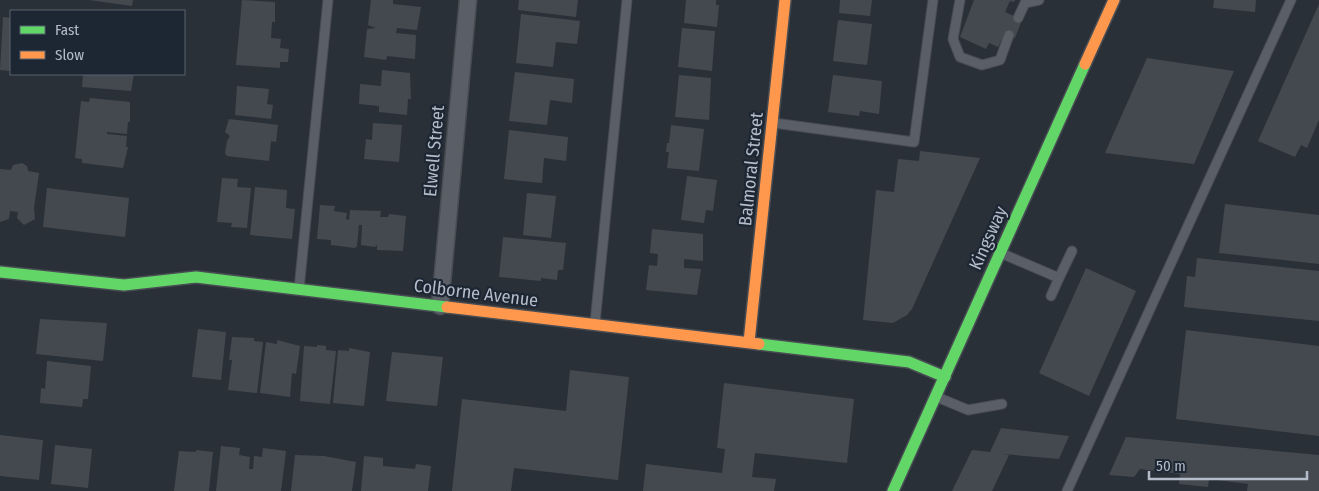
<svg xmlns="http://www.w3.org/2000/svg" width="1319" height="491" font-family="'Fira Sans Condensed',sans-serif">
<rect width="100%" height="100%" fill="#2a3038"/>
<g fill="#444950">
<path d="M89 0H133L132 6Z"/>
<path d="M242 0 275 2V22H272L271 38 281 39 280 48 289 49 288 62H280V68L236 65Z"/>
<path d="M371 0H393V4L421 7 417 30 397 28 396 33 416 35 415 59 387 56 386 60 364 57 367 29 376 28 368 25Z"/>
<path d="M519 0H578L576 17 518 10Z"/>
<path d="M686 0H716V5H719L717 27 684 23Z"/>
<path d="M840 0H872L870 16 839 13Z"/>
<path d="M974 0H1015L1014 2 1010 1 1005 12 1022 20 1015 38 1005 33 998 47 989 43 986 49 960 37Z"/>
<path d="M1214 0H1256L1255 12 1213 8Z"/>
<path d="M1319 4V120L1307 148 1301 145 1295 157 1258 141Z"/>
<path d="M521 14 580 21 577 44 556 42 553 67 516 63Z"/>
<path d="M3 17 11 18V71L0 70Z"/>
<path d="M838 20 872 24 867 65 833 61Z"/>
<path d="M682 28 715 31 712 71 678 67Z"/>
<path d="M1147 58 1234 71 1194 164 1105 153Z"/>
<path d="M382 70 410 73 411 99H408L407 115 379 112V106L359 104 360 84 381 86Z"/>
<path d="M515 72 574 79 572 103 550 100 547 125 509 121Z"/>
<path d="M83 74H134L131 91 82 87Z"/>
<path d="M679 75 711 78 709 120 675 117Z"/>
<path d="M833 75 882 81 879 114 860 111 859 116 828 112Z"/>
<path d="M237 86 269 89 267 104 273 105 271 119 235 115Z"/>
<path d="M90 98 130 102V122H128L127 134 107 132V134L127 136 126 147H128L123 168 82 163V159L75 158 81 101 89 102Z"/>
<path d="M229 119 278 125 276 142 271 141 269 161 227 156 225 153 227 141 230 136 225 132Z"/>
<path d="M373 123 402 125 399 162 364 159 366 139 372 140Z"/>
<path d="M671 125 704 129 699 171 667 168 669 152H666L667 143H669Z"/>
<path d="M509 130 568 137 566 161 544 158 542 183 504 179Z"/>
<path d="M920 151 980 158 912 309 907 315 893 323 863 320 876 190 894 192 898 159 919 161Z"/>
<path d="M22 163 27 166 28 171 39 173 34 208 35 219 24 225 17 218 18 212 10 211 9 219 0 222V169L11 170 13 165Z"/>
<path d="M687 176 717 180 713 211 706 210 704 223 681 220Z"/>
<path d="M222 178 238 179 237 187 251 188 247 228 231 227 232 223 217 222Z"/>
<path d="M255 187 287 190 286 208 295 209 292 239 250 235Z"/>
<path d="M47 188 129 198 125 237 43 227Z"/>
<path d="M527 193 556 196 551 238 523 235Z"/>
<path d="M1225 204 1319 215V264L1219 253Z"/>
<path d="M320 205 335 206 334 211 347 213 346 219 349 220 350 210 381 211 380 217H388L389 214 406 216 403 251 377 250V245L375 247 361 245 362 225H359L357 246 355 248 331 245V240L317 239Z"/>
<path d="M652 229 703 234V261L684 259V268L701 269 697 295 646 290 649 265 657 266 658 254 650 253Z"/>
<path d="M503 237 566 243 563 270H558L557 280 541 278V281L499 277Z"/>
<path d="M1197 258 1319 271V321L1184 307 1187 276 1195 277Z"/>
<path d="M1086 268 1136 291 1089 396 1039 373Z"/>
<path d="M40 319 107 323 103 361 36 354Z"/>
<path d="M198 329 226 332 221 380 192 377Z"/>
<path d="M1186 330 1319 346V436L1176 419Z"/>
<path d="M232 337 254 338V341L263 342 257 393 228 390 232 360H229Z"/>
<path d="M277 340 300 346 296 374 292 373 290 397 260 393 266 342 277 344Z"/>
<path d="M317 345 326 346V350L336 351 330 404 300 401 304 346 317 347Z"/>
<path d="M349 348 370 352 364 406 333 403 338 350 349 351Z"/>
<path d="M392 352 443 357 437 406 386 401Z"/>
<path d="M47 361 91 366 88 399H83L82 407 40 403 41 388 45 389Z"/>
<path d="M570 370 629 377 618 480 514 468 511 491H452L462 399 566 411Z"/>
<path d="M724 383 854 399 847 463 755 453 752 477 776 479 774 491H643L646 464 722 473 725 449 717 448Z"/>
<path d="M1001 428 1069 436 1059 459 1003 454 1009 455 992 491H952L972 450 990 452Z"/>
<path d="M0 435 43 440 39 480 0 476Z"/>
<path d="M1126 437 1319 455V491H1247L1248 484 1209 479 1208 487 1179 484 1180 474 1140 469 1134 477 1109 475Z"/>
<path d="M55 445 92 449 88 488 51 484Z"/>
<path d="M221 446 240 448 239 455 250 457 249 469H253L254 456 262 457 263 448 286 451 281 491H216Z"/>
<path d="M196 450 213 452 209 491H174L179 451 196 452Z"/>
<path d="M295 455 324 456 356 462 352 491H291Z"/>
<path d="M364 456 383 458V466L415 469 416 464 431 466 428 491H361Z"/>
</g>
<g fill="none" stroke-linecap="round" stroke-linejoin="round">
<defs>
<g id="lane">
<path d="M960 0 953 39 960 57 982 65 1000 60 1009 35"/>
<path d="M1018 18 1025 3 1039 0"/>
<path d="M774 123 914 142 933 0"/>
<path d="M1003 254 1059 278 1072 251"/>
<path d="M299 289 328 0"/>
<path d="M1051 296 1059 278"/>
<path d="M595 323 627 0"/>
<path d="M937 397 968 410 1002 404"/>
<path d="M1067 491 1291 0"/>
</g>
<path id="street" d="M440 306 468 0"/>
<g id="fast">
<path d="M0 272 124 285 196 277 447 307"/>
<path d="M759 344 909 362 945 377"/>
<path d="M893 491 1085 64"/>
</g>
<g id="slow">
<path d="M1085 64 1114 0"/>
<path d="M447 307 759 344"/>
<path d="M749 342 785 0"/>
</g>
</defs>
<use href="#lane" stroke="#484c53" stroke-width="11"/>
<use href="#street" stroke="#484c53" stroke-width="19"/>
<use href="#fast" stroke="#484c53" stroke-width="14"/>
<use href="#slow" stroke="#484c53" stroke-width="14"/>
<use href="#lane" stroke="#5a5e66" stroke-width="9"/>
<use href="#street" stroke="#5a5e66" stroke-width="16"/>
<use href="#fast" stroke="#63d668" stroke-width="11"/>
<use href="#slow" stroke="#ff974d" stroke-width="11"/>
</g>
<g text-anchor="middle" stroke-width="4.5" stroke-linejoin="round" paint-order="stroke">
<g font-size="18" fill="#b4bcc9" stroke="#1d2633">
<text transform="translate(434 151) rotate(-85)" y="6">Elwell Street</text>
<text transform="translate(751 169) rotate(-84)" y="6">Balmoral Street</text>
<text transform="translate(988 238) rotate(-66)" y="6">Kingsway</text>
<text transform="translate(476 293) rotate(7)" y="6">Colborne Avenue</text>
</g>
</g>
<rect x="10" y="10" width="175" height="65" fill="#1d2633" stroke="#59626f"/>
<rect x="20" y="26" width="25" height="8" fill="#63d668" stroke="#59626f"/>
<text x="55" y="35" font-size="15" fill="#b4bcc9">Fast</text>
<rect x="20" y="51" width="25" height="8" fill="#ff974d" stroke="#59626f"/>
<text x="55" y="60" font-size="15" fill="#b4bcc9">Slow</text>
<path d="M1149 471v8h158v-8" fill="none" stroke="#b4bcc9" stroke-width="2.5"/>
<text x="1156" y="471" font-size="15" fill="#b4bcc9" stroke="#1d2633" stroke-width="4" paint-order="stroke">50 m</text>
</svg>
